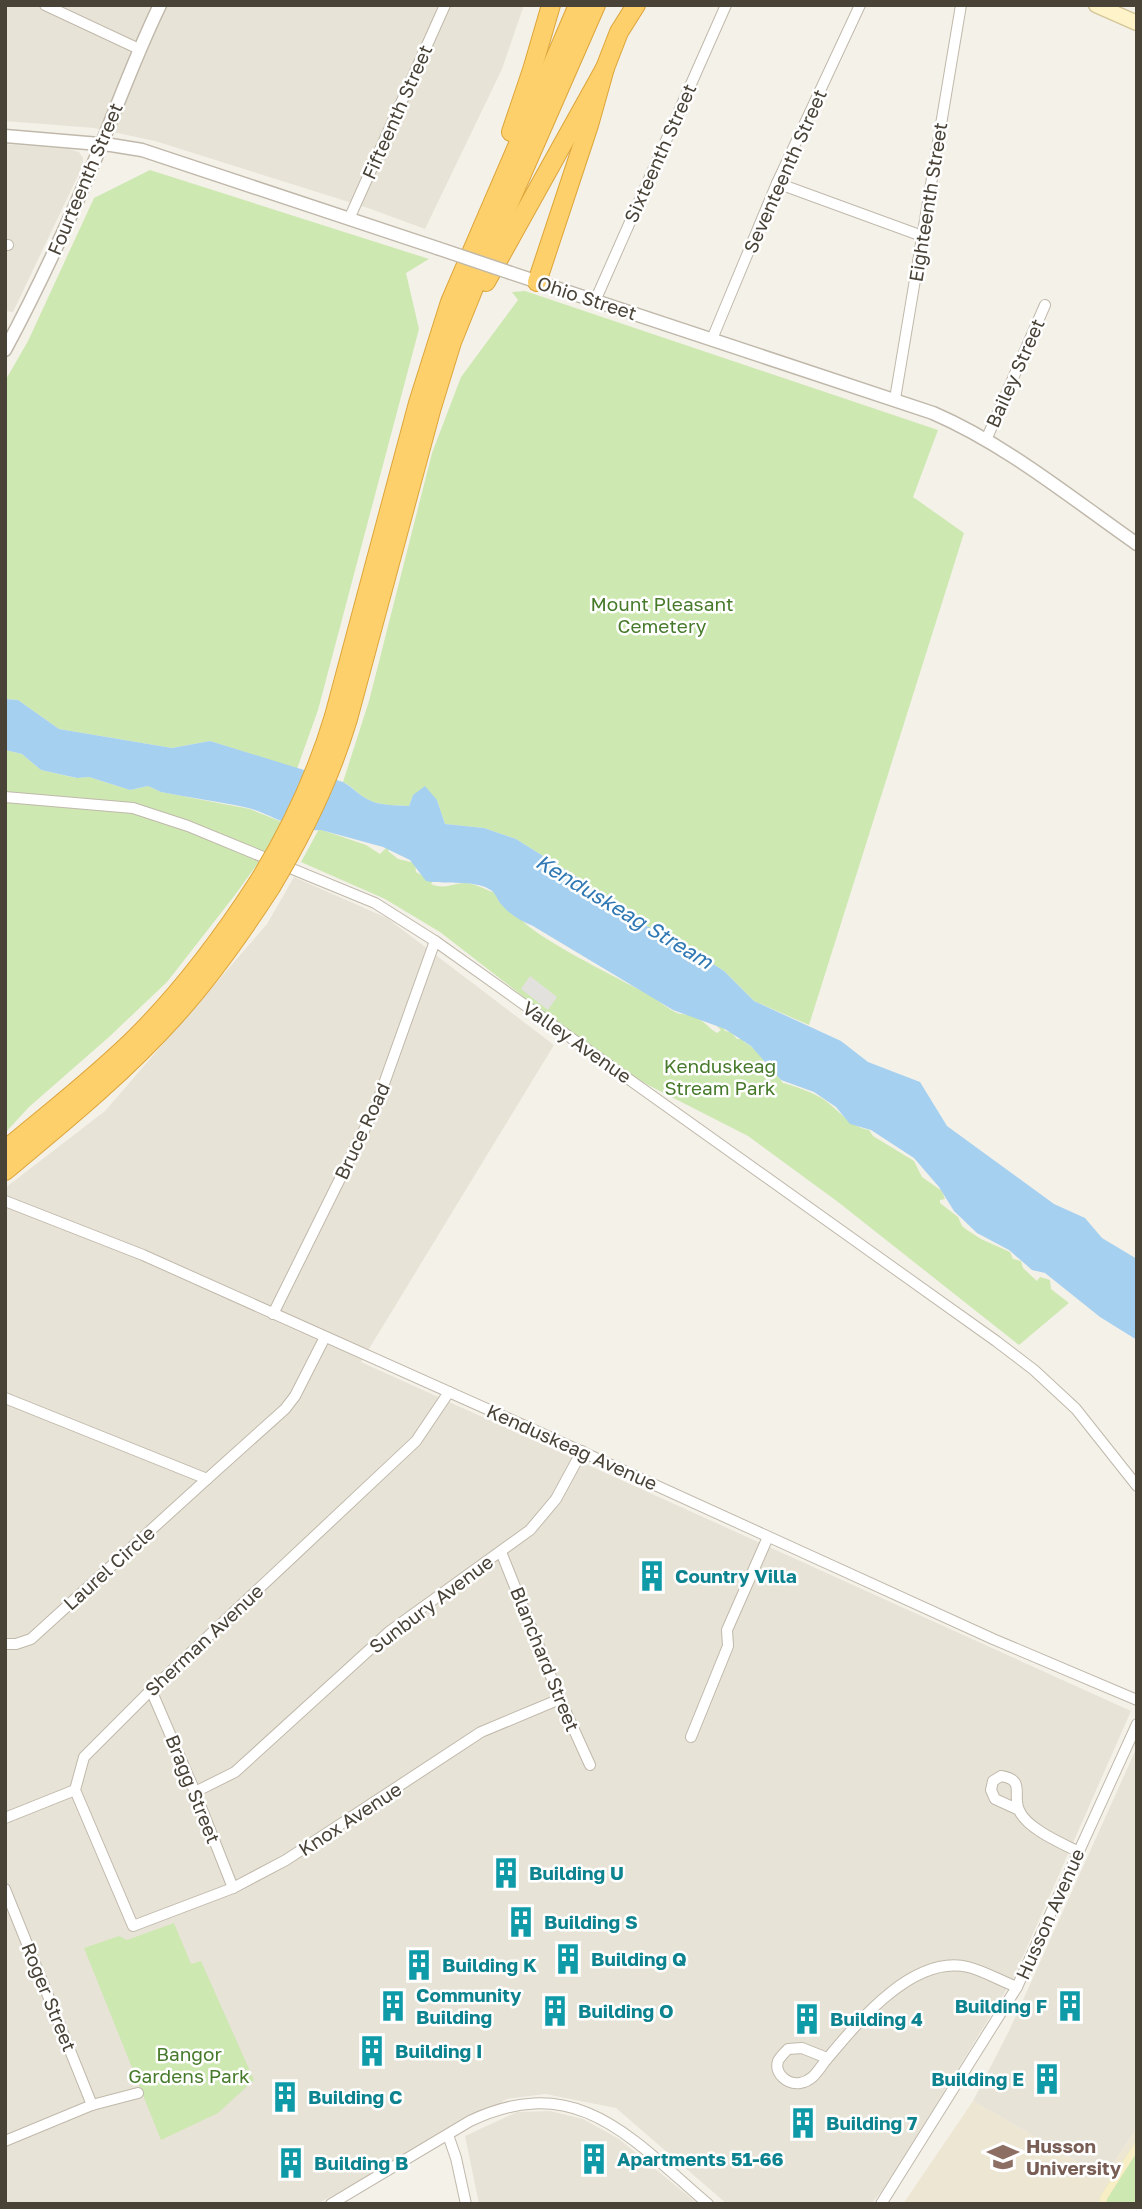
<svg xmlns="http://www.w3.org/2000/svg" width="1142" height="2209" font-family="'Golos Text',sans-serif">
<rect width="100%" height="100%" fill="#f4f1e9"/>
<g fill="#e8e3d7">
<path d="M5 5H524L502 69 425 229 368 208 155 141 94 128 5 121Z"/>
<path d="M5 144 68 149 79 152 83 158V165L13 312 5 311Z"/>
<path d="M294 877 387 918 554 1045 361 1362 1131 1711 1013 1979 887 2185 871 2204H727L616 2108 545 2094 507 2099 317 2204H5V1188L105 1111 267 924Z"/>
<path d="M1137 1747V2128L1104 2177 973 2101 1009 2031Z"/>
<path d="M550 2111 583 2119 619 2139 698 2204H479L465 2136 517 2112Z"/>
</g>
<path fill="#ede6d3" d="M973 2101 1104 2177 1137 2128V2204H903Z"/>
<g fill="#cee8b2">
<path d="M150 170 429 259 406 273 419 329 318 710 297 769 210 741 172 748 59 729 18 700 5 699V381L28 341 94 198Z"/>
<path d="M525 291 938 430 913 497 964 533 809 1025 754 1001 724 971 666 934 619 915 580 879 516 839 484 828 445 824 437 800 413 795 409 806C395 805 378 806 365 798 357 793 352 786 343 782L369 701 432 453 461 377 518 300 512 292Z"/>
<path d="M5 750 22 754 41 770 76 778 89 777 130 790 148 786 161 792 250 809 282 822 258 863 235 895 167 982 109 1037 29 1107 5 1133Z"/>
<path d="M319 829 366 845 380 854 386 848 389 849 388 851 398 859 415 863 416 872 433 881 431 884C445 890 453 883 465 883 473 883 485 889 492 892L495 889 520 917C526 933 627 983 648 994 657 999 665 1007 675 1012 681 1015 689 1014 696 1017 704 1021 710 1029 717 1033L721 1030 717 1026H723L725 1031 731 1032 737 1039H743L744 1042C752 1046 757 1051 763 1058L764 1065 768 1064 783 1083C792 1085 814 1093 823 1099 838 1109 850 1127 869 1130L873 1136 914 1161 922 1177 942 1191 945 1199 940 1200V1203L958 1217 962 1226 967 1230 981 1239 1010 1252 1013 1259 1021 1261 1023 1268 1037 1281 1040 1277 1050 1280 1051 1289 1069 1303 1019 1345 838 1202 748 1136 648 1085 592 1050 440 932 385 899 301 862Z"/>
<path d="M174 1923 191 1964 201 1961 254 2080 218 2113 161 2140 84 1948 119 1936 127 1940Z"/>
<path d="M1137 2139V2204H1099L1100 2197Z"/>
</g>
<path fill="#f8eec5" d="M1137 2139V2152L1107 2199 1106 2204H1099L1100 2197Z"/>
<path fill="#e3e1dd" d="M530 976 557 997 548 1010 521 989Z"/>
<path fill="#a6d0f0" d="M5 699 18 700 59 729 172 748 210 741 343 782C352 787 358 794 367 799 379 806 396 805 409 806L413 795 425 786 437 800 445 824 484 828 516 839 580 879 619 915 666 934 724 971 754 1001 841 1041 868 1062 920 1082 947 1126 1054 1204 1085 1218 1102 1238 1137 1259V1340L1100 1317 1045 1273 1032 1270 1009 1250 977 1233 954 1211 939 1187 914 1158 871 1130 850 1124 836 1107 814 1092 781 1080 751 1046 725 1029 673 1010 533 926C521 921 510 915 501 904 498 901 496 894 492 891 477 879 446 885 426 881L410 860 383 847 321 830C294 832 272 814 248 808 219 801 189 798 161 792L148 786 130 790 89 777 77 778 41 770 22 754 5 750Z"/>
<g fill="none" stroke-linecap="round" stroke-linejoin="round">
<defs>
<g id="minor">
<path d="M45 5 139 49"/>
<path d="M777 183 922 236"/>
<path d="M349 219 445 5"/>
<path d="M5 245H8"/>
<path d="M595 301 726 5"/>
<path d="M712 339 777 183 860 5"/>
<path d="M895 399 961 5"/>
<path d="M986 440 1045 305"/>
<path d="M5 797 133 808 188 826 375 903 435 941 996 1341 1034 1370 1076 1409 1137 1486"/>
<path d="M5 1201 143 1255 554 1439 993 1639 1137 1700"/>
<path d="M273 1314 376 1106 435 941"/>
<path d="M449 1392 416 1441 151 1690 84 1757 75 1790 133 1926 233 1888 286 1860 481 1732 560 1699"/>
<path d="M5 1398 207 1479 31 1639 16 1644H5"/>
<path d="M207 1479 285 1409 295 1396 325 1337"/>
<path d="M501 1552 560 1699 590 1765"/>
<path d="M151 1690 195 1792 233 1888"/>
<path d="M691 1737 728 1646 727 1630 768 1537"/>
<path d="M195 1792 235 1772 390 1631 530 1530 556 1499 582 1451"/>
<path d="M1019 1810 995 1799 991 1790 993 1781 1001 1776C1026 1780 1012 1794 1019 1810 1026 1828 1061 1843 1077 1851"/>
<path d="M5 1818 75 1790"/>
<path d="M5 1889 92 2105"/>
<path d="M827 2058 802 2048 788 2049C785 2052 780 2057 778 2061 774 2074 788 2085 800 2083 814 2081 819 2068 827 2059 858 2022 913 1954 968 1967 984 1971 1001 1981 1017 1987"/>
<path d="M448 2135 456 2158 466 2204"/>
<path d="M5 2141 92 2105 138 2093"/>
<path d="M331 2204 470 2121C577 2070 632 2139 708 2204"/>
<path d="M881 2204 1017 1987 1137 1724"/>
</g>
<g id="tertiary">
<path d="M5 136 111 145 142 150 437 248"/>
<path d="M511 273 933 413C1007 445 1071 498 1137 544"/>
<path d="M5 350C41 283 73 213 102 143 121 96 138 50 160 5"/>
</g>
<path id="secondary" d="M1096 5 1137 23"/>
<g id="motorway">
<path d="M511 132 532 70 551 5"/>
<path d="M486 282 605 68"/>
<path d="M537 282 589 125 605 68 619 32 636 5"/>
<path d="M334 716 418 403 450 302 578 5"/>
<path d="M348 719 432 407 452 342 497 231 596 5"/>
<path d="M5 1150C50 1112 97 1076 138 1035 184 989 222 938 257 884"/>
<path d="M5 1171C64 1122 124 1073 175 1016 211 976 242 932 271 887"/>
</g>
</defs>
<use href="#minor" stroke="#c0b9ab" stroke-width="12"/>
<use href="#tertiary" stroke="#c0b9ab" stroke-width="15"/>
<use href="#secondary" stroke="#d4c699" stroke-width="17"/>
<use href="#motorway" stroke="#dda53a" stroke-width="20"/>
<use href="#minor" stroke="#fff" stroke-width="10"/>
<use href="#tertiary" stroke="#fff" stroke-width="12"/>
<use href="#secondary" stroke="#fef3c9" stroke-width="14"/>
<use href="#motorway" stroke="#fdd06b" stroke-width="18"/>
<defs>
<path id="tertiary-bridge" d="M437 248 511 273"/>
<g id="motorway-bridge">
<path d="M257 884C290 831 316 776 334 716"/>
<path d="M271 887C303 834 330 779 348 719"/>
</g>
</defs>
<use href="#tertiary-bridge" stroke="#c0b9ab" stroke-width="15" stroke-linecap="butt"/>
<use href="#motorway-bridge" stroke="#dda53a" stroke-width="20" stroke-linecap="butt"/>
<use href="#tertiary-bridge" stroke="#fff" stroke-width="12"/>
<use href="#motorway-bridge" stroke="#fdd06b" stroke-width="18"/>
</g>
<defs>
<symbol id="building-bare" viewBox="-9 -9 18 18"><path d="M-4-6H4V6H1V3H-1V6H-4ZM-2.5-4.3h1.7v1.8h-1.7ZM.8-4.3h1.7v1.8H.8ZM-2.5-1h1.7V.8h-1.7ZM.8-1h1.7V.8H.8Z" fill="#0f9aa8" stroke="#fff" stroke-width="2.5" paint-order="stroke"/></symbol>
<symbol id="university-bare" viewBox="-9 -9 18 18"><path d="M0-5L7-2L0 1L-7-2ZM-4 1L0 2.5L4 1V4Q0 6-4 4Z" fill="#8d6e63" stroke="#fff" stroke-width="2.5" paint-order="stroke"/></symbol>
</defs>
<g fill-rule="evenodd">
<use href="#building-bare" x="630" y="1554" width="44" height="44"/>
<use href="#building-bare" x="484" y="1851" width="44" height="44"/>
<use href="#building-bare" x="499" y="1900" width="44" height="44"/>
<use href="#building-bare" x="546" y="1937" width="44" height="44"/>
<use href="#building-bare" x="397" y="1943" width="44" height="44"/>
<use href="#building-bare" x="371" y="1984" width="44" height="44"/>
<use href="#building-bare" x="1048" y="1984" width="44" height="44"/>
<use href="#building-bare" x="533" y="1989" width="44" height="44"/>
<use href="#building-bare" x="785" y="1997" width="44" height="44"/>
<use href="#building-bare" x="350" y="2029" width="44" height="44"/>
<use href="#building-bare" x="1025" y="2057" width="44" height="44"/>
<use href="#building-bare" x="263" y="2075" width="44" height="44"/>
<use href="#building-bare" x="781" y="2101" width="44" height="44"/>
<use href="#university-bare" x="981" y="2135" width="44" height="44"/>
<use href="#building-bare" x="572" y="2137" width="44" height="44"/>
<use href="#building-bare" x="269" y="2141" width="44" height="44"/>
</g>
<g text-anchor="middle" stroke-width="5" stroke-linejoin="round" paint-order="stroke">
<g font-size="19" fill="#484237" stroke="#fff">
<text transform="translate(397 112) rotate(-66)" y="7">Fifteenth Street</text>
<text transform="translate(660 153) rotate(-66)" y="7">Sixteenth Street</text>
<text transform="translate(785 171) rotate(-66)" y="7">Seventeenth Street</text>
<text transform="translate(85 179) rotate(-67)" y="7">Fourteenth Street</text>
<text transform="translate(928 202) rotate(-81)" y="7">Eighteenth Street</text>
<text transform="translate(587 298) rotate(18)" y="7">Ohio Street</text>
<text transform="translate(1015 373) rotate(-66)" y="7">Bailey Street</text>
<text transform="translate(577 1042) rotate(35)" y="7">Valley Avenue</text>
<text transform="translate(362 1131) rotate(-65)" y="7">Bruce Road</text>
<text transform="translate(572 1447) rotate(24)" y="7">Kenduskeag Avenue</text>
<text transform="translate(109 1568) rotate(-42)" y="7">Laurel Circle</text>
<text transform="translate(431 1604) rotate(-37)" y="7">Sunbury Avenue</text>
<text transform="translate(204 1640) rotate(-43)" y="7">Sherman Avenue</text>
<text transform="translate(545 1659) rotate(68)" y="7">Blanchard Street</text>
<text transform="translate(193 1789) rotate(68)" y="7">Bragg Street</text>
<text transform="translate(350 1819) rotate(-33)" y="7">Knox Avenue</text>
<text transform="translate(1050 1914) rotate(-66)" y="7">Husson Avenue</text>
<text transform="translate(49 1997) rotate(68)" y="7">Roger Street</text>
</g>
<g font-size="19" fill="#467a2a" stroke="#fff">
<text x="662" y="611">Mount Pleasant<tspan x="662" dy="22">Cemetery</tspan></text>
<text x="720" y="1073">Kenduskeag<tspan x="720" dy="22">Stream Park</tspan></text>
<text x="189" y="2061">Bangor<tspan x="189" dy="22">Gardens Park</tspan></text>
</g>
<g font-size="19" font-weight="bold" fill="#0d838f" stroke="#fff" text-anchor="start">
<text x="675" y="1583">Country Villa</text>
<text x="529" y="1880">Building U</text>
<text x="544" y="1929">Building S</text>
<text x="591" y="1966">Building Q</text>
<text x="442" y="1972">Building K</text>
<text x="416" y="2002">Community<tspan x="416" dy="22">Building</tspan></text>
<text x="1047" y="2013" text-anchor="end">Building F</text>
<text x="578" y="2018">Building O</text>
<text x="830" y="2026">Building 4</text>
<text x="395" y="2058">Building I</text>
<text x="1024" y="2086" text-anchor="end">Building E</text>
<text x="308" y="2104">Building C</text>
<text x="826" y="2130">Building 7</text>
<text x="617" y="2166">Apartments 51-66</text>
<text x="314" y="2170">Building B</text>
</g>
<g font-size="19" font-weight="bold" fill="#785e54" stroke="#fff" text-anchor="start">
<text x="1026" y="2153">Husson<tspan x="1026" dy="22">University</tspan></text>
</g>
<g font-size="21" font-style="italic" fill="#3079b4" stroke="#fff">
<text transform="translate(624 912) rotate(31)" y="7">Kenduskeag Stream</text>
</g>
</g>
<rect width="1142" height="2209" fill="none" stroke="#484237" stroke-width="14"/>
</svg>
